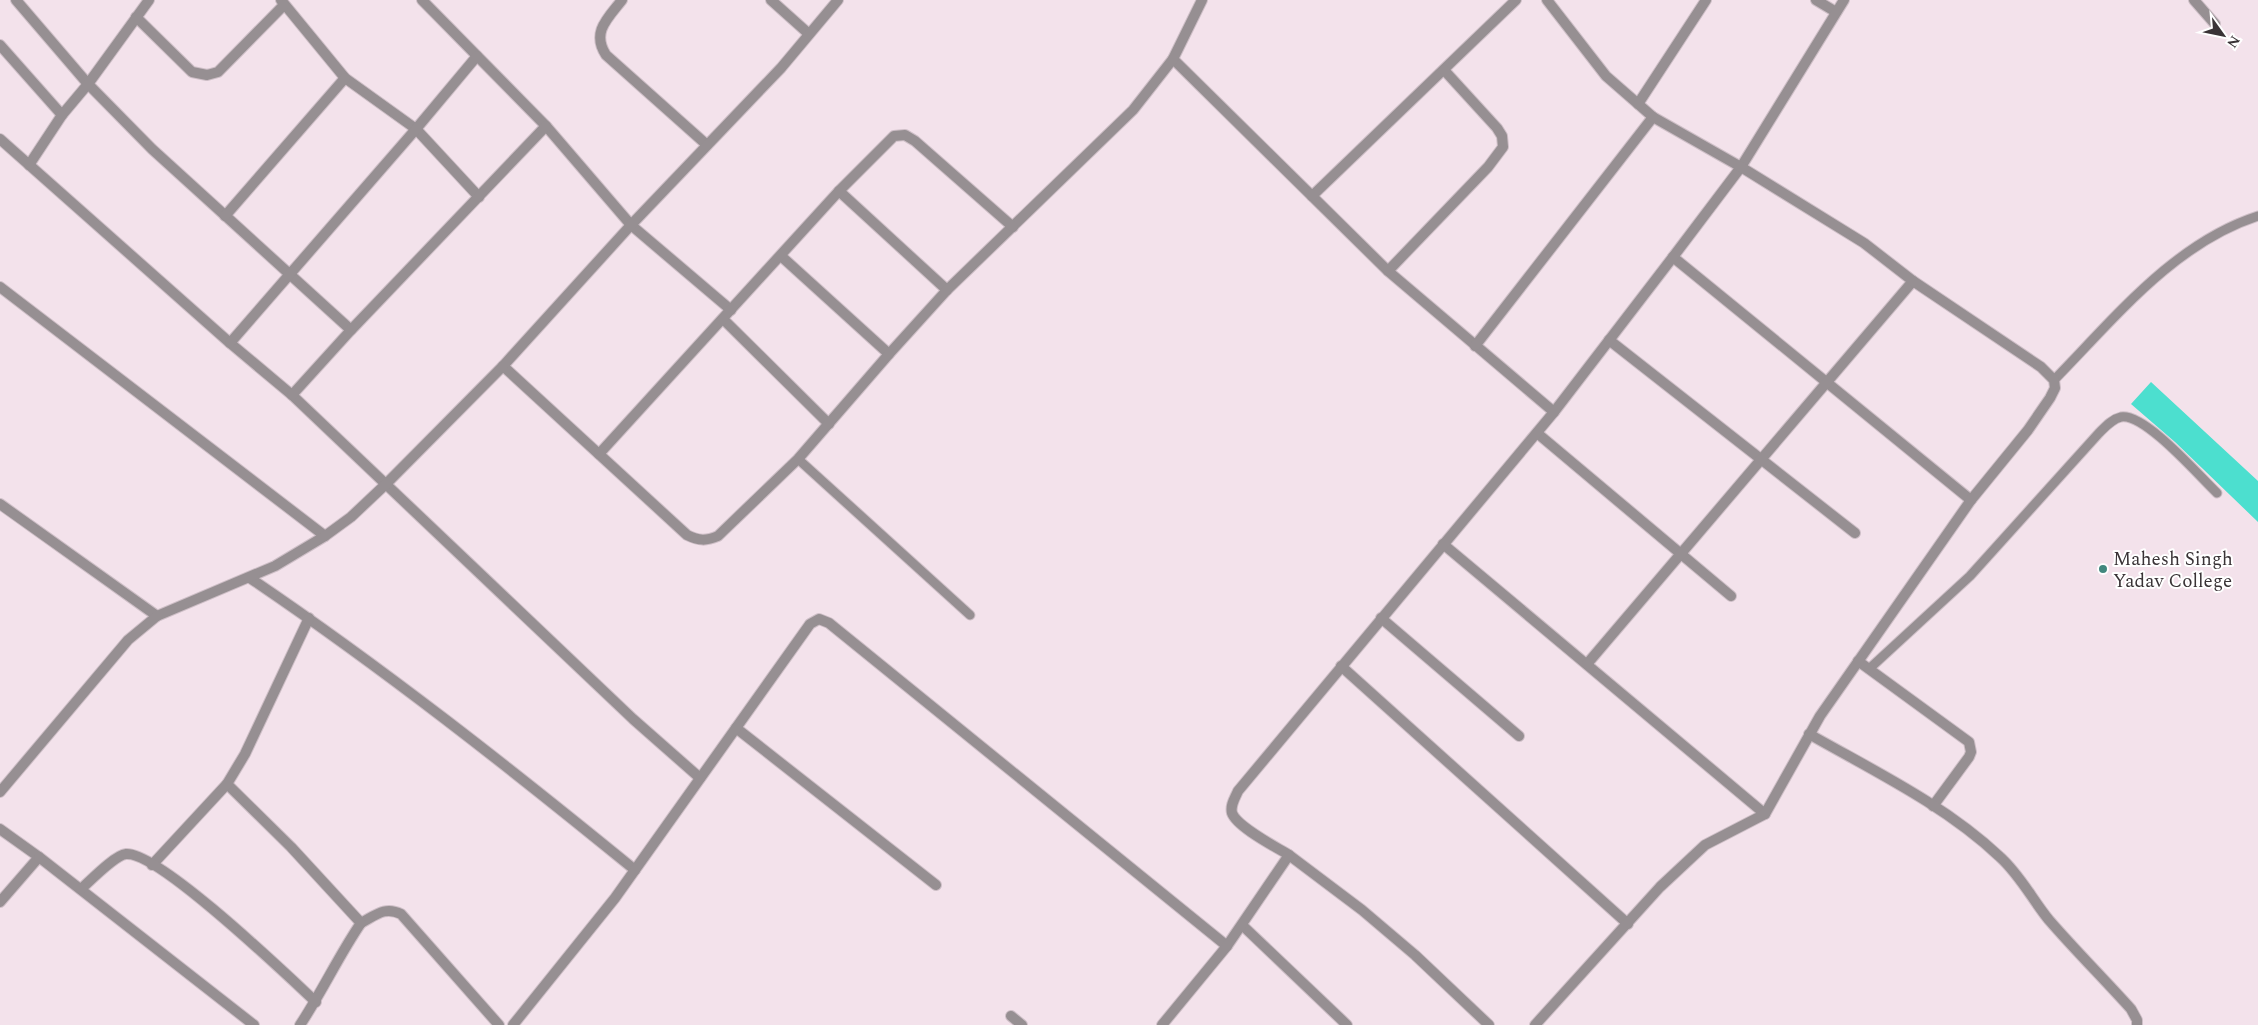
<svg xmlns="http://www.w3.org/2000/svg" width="2258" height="1025" font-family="Spectral,serif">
<rect width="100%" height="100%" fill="#f3e2eb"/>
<path fill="#4cdfcf" d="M2151 382 2258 481V522L2175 442 2131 404Z"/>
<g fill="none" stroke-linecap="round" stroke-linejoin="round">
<defs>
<g id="lane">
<path d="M2054 380C2114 319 2174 243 2258 216"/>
<path d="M798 459 970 615"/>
<path d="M1869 669 1970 576 2099 433C2105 427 2112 419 2121 417 2145 413 2199 476 2217 493"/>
</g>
<g id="street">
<path d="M16 0 88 84 152 149 351 330"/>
<path d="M281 0 345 78 416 129 479 197"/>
<path d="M422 0 546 126 631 225 731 310"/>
<path d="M622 0C608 18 591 32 606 55L707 145"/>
<path d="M771 0 809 34"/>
<path d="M1816 0 1836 12"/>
<path d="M2194 0 2215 24"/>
<path d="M136 17 192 72 207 75 218 72 284 5"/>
<path d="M0 45 62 115"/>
<path d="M1173 59 1388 271 1554 412"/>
<path d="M1638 104 1706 0"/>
<path d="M0 139 230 343 292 395 633 719 700 778"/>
<path d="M29 165 62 115 88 84 149 0"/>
<path d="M839 191 947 290"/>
<path d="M1312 196 1516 0"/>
<path d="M225 216 345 78"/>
<path d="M781 256 889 354"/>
<path d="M1673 257 1971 500"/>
<path d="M1388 271 1488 167 1503 147 1502 136 1497 128 1444 70"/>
<path d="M0 287 325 536"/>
<path d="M723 319 829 424"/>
<path d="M1609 340 1855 533"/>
<path d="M230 343 416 129 477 56"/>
<path d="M1475 346 1653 117"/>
<path d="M503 366 687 535C699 541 706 541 718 536L798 459 889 354 947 290 1133 110 1173 59 1202 0"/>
<path d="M292 395 351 330 546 126"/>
<path d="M1537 433 1731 596"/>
<path d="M599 454 839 191 894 136 905 135 915 141 1013 227"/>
<path d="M0 504 157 616"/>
<path d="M1443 544 1765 814"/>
<path d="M250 578C383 668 510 768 635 870"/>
<path d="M1381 618 1519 736"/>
<path d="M1858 661 1969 742 1971 752 1969 757 1933 806"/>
<path d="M1587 664 1913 281"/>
<path d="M1341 666 1628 924"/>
<path d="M736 728 936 885"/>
<path d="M1809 734C1874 771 1945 805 2000 857 2020 875 2032 899 2049 920 2075 950 2104 979 2131 1009L2137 1020V1025"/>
<path d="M227 784 291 847 361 923C376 915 385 906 401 914L499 1025"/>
<path d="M0 792 128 640 157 616 275 566 325 536 351 517 386 484 503 366 631 225 781 68 838 0"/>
<path d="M0 829 39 857 0 902"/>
<path d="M1289 855 1362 910 1415 955 1489 1025"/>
<path d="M39 857 254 1025"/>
<path d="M152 865 227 784 245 754 309 618"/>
<path d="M81 889C90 881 115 855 126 854 158 851 288 976 316 1002"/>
<path d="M1242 925 1347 1025"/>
<path d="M1011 1016 1022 1025"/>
<path d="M300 1025C322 992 339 955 361 923"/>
<path d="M513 1025 615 898 810 624 819 619 829 623 1227 946"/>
<path d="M1162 1025 1227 946 1289 855C1276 847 1237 827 1232 813 1230 805 1235 798 1238 791L1554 412 1673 257 1741 167 1844 0"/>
<path d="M1535 1025 1660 887 1705 845 1765 814 1820 716 1971 500 2028 430 2050 398 2055 388 2054 380 2041 367 1913 281 1864 243 1741 167 1653 117 1606 76 1547 0"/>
</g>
</defs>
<use href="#lane" stroke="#cebfc7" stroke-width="11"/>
<use href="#street" stroke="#cebfc7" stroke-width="12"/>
<use href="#lane" stroke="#968f92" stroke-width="9"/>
<use href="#street" stroke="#968f92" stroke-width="10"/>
</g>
<circle fill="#41877e" stroke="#fff" stroke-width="2" cx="2103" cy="569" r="5"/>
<g text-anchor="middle" stroke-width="4" stroke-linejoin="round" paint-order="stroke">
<g font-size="19" fill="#393336" stroke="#fff" text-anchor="start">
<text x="2113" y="565">Mahesh Singh<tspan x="2113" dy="22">Yadav College</tspan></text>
</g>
</g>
<g transform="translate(2223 35) rotate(123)" stroke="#ffffff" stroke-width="4" paint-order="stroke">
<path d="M0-4L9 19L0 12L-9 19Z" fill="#393336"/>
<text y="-8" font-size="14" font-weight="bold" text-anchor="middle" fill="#393336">N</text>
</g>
</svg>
